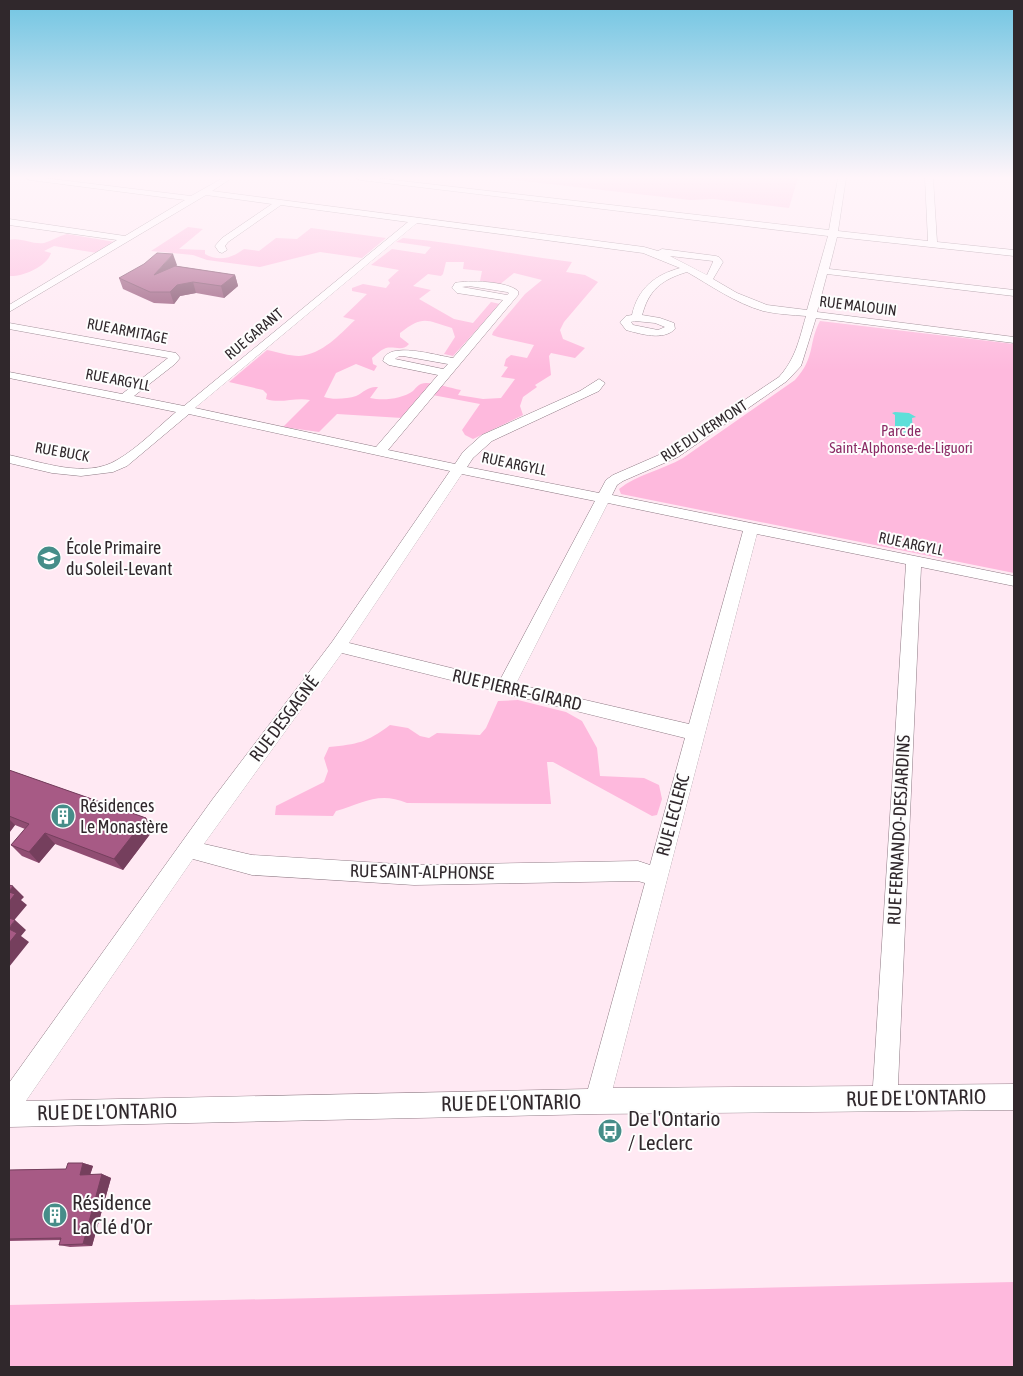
<svg xmlns="http://www.w3.org/2000/svg" width="1023" height="1376" font-family="'Asap Condensed',sans-serif">
<rect width="100%" height="100%" fill="#ffe9f3"/>
<g fill="#feb9dd" fill-rule="evenodd">
<path d="M497 178H798L789 208 713 199 690 200Z"/>
<path d="M188 227 203 229 179 249 205 250V254C219 262 232 258 244 249L259 251 276 238 297 239 311 228 386 238 362 258 320 252 260 267 207 260 193 255 151 251Z"/>
<path d="M67 234 115 242 97 253 54 246 44 251 51 253C47 267 22 277 9 276V240C21 237 33 245 44 243 52 241 58 236 67 234Z"/>
<path d="M403 238C459 243 515 255 572 262L566 272 585 275 598 282 564 322 560 330 563 339 585 348 575 358 551 353 549 356 551 375 535 385 537 387 523 397 520 406 523 415 473 439 465 435 462 430 480 404 422 393 402 418 337 414 319 432 283 427 310 400C295 397 281 404 266 399L267 394 263 390 229 382 267 350C277 352 289 356 299 356 323 354 339 335 355 320L343 317 367 294 352 291V288L363 284 386 288 390 283 388 280 399 270 371 265 392 249 425 254 431 247 396 242ZM446 262H464L463 269 482 271 480 281 499 285 514 273 542 280 525 294 493 332 492 335 498 337 534 345 527 358 511 355 506 359 504 366 508 367 501 377 515 379 501 398 483 399 458 395 461 390C450 388 436 383 426 383 419 383 417 387 413 391 402 399 383 401 370 398L378 387C368 386 364 392 356 396 347 399 332 400 324 397L336 373 356 364 374 371 377 366 373 364 372 358C376 355 380 350 386 348 395 346 402 352 409 344L400 337V333C423 315 426 320 452 328L455 337 444 354 453 356 500 304 491 302 473 323 454 319 419 299 431 290 413 286 428 274 441 276 443 274Z"/>
<path d="M820 321 1014 344V573L621 494 619 489C638 474 662 470 683 458L795 380C816 357 808 343 820 321Z"/>
<path d="M518 700 566 712 582 721 597 748 600 776 644 778 659 785 662 799 657 815 652 816 553 762H547L551 804 407 803C379 791 363 803 336 811L333 816 275 815 276 806 324 782 328 771 324 758 329 747C358 744 366 743 390 725L408 728 420 736 429 738 437 733 480 735 486 728 498 701Z"/>
<path d="M1014 1282V1367H9V1305Z"/>
</g>
<path fill="#5edfd9" d="M895 412 909 413 916 417 912 418 913 435 895 432V415L892 413Z"/>
<g fill="none" stroke-linecap="round" stroke-linejoin="round">
<defs>
<path id="minor" d="M26 178H44L191 196 223 178H232L212 191 644 247 658 251 662 249 716 256 719 257 723 262 713 279 737 293 767 305 807 310 828 236 360 180 356 178H376L829 230 838 178H846L838 231 928 241 925 178H933L937 242 1014 250V256L837 237 829 269 1014 290V296L827 274 817 312 1014 337V343L816 318 801 366 787 381 678 457 623 481 617 485 612 495 1014 576V586L921 567 898 1085 1014 1084V1110L597 1114 9 1127V1083L212 800 332 642 450 471 189 414 127 466 113 472 81 476 52 473 9 463V455C42 462 86 479 117 460 138 448 158 427 176 412L9 378V372L122 394 168 358 9 329V323L176 353 180 358 175 364 134 396 184 406 408 222 281 205 228 242 225 246 227 250 222 253 219 252 215 246 222 238 272 204 206 195 9 312V305L117 240 9 225V219L125 236 185 200 30 180ZM417 223 643 253 680 268C655 275 638 288 632 315L626 316 620 322 626 330C641 334 663 341 675 329L674 323 660 318 642 315 643 312C650 288 664 279 687 272 710 285 735 303 763 311 776 314 792 315 806 316 799 340 796 358 779 377L668 451 613 475 606 480 599 493 467 467 473 458 492 441 599 391 605 383 599 379 580 391 482 435 463 452 455 464 388 450 518 295V291C507 281 468 280 455 283L452 288 457 293 503 300 453 358C438 356 387 340 383 361L389 365 438 375 376 447 195 408ZM670 256 713 261V262L707 275ZM469 286 507 292 509 293 507 295 462 287ZM635 321 655 323 665 327 658 330 633 325 631 322ZM399 356H403L448 364 443 369 395 359ZM462 474 595 501 500 680 349 643ZM608 503 743 531 689 724 516 684ZM757 534 906 564 873 1086 613 1088ZM342 653 685 738 650 865 638 861 414 865 252 855 204 844ZM193 859 252 875 414 885 638 881 645 883 588 1089 26 1101Z"/>
</defs>
<use href="#minor" stroke="#8e7a84" stroke-width="1"/>
<use href="#minor" fill="#fff" fill-rule="evenodd"/>
</g>
<g fill="#904d72">
<path d="M177 265 176 266 235 275 238 286 224 298 196 293 180 296 174 304 154 303 123 289 119 278Z"/>
<path d="M9 770 146 818 154 829 123 870 55 844 39 863 22 856 11 845 25 829 15 825 9 833Z"/>
<path d="M83 1163 93 1166 90 1175 102 1174 111 1178 92 1246 70 1247 59 1245 61 1240 9 1241V1170L66 1169Z"/>
</g>
<g fill="#753f5d">
<path d="M173 254 177 265 158 286 154 275Z"/>
<path d="M235 275 238 286 224 298 221 286Z"/>
<path d="M193 282 196 293 180 296 174 304 170 292 177 285Z"/>
<path d="M146 818 154 829 123 870 114 859Z"/>
<path d="M9 819 15 825 9 833Z"/>
<path d="M45 833 55 844 39 863 29 852Z"/>
<path d="M13 886 24 897 21 900 27 905 11 924 9 922V891Z"/>
<path d="M15 920 26 930 21 936 29 942 9 967V928Z"/>
<path d="M83 1163 93 1166 89 1178 80 1175Z"/>
<path d="M102 1174 111 1178 92 1246 83 1244Z"/>
</g>
<g fill="#a75a85" stroke="#753f5d">
<path d="M157 253 173 254 154 275 175 266 235 275 221 286 193 282 177 285 170 292H150L119 278 144 264Z"/>
<path d="M9 770 146 818 114 859 45 833 29 852 11 845 29 824 9 816Z"/>
<path d="M9 885 13 886 9 891Z"/>
<path d="M9 892 15 894 9 902Z"/>
<path d="M9 918 15 920 9 928Z"/>
<path d="M9 929 17 933 9 943Z"/>
<path d="M68 1163H83L80 1175 102 1174 83 1244 59 1245 61 1238 9 1239V1170L66 1169Z"/>
</g>
<linearGradient id="sky" x2="0" y2="1"><stop stop-color="#71c5e2"/><stop offset="0.48" stop-color="#fff5fa"/><stop offset="1" stop-color="#fff5fa" stop-opacity="0"/></linearGradient>
<rect width="1023" height="370" fill="url(#sky)"/>
<defs>
<symbol id="school-disc" viewBox="-11 -11 22 22"><circle r="9.5" fill="#468d89" stroke="#fdfdfd"/><path d="M0-5L7-2L0 1L-7-2ZM-4 1L0 2.5L4 1V4Q0 6-4 4Z" fill="#fff"/></symbol>
<symbol id="building-disc" viewBox="-11 -11 22 22"><circle r="9.5" fill="#468d89" stroke="#fdfdfd"/><path d="M-4-6H4V6H1V3H-1V6H-4ZM-2.5-4.3h1.7v1.8h-1.7ZM.8-4.3h1.7v1.8H.8ZM-2.5-1h1.7V.8h-1.7ZM.8-1h1.7V.8H.8Z" fill="#fff"/></symbol>
<symbol id="bus-disc" viewBox="-11 -11 22 22"><circle r="9.5" fill="#468d89" stroke="#fdfdfd"/><path d="M-5-6H5V4H4V6H2V4H-2V6H-4V4H-5ZM-3.5-4V0h7V-4ZM-3.5 1.2v1.5H-2V1.2ZM2 1.2v1.5H3.5V1.2Z" fill="#fff"/></symbol>
</defs>
<g fill-rule="evenodd">
<use href="#school-disc" x="35" y="544" width="28" height="28"/>
<use href="#building-disc" x="49" y="802" width="28" height="28"/>
<use href="#bus-disc" x="596" y="1117" width="28" height="28"/>
<use href="#building-disc" x="41" y="1201" width="28" height="28"/>
</g>
<g text-anchor="middle" stroke-width="4" stroke-linejoin="round" paint-order="stroke">
<g font-size="15" fill="#30282c" stroke="#fdfdfd">
<text transform="translate(858 306) rotate(7)" y="5">RUE MALOUIN</text>
<text transform="translate(127 331) rotate(11)" y="5">RUE ARMITAGE</text>
<text transform="translate(254 334) rotate(-40)" y="5">RUE GARANT</text>
<text transform="translate(118 380) rotate(11)" y="5">RUE ARGYLL</text>
<text transform="translate(704 431) rotate(-33)" y="5">RUE DU VERMONT</text>
<text transform="translate(62 452) rotate(10)" y="5">RUE BUCK</text>
<text transform="translate(514 464) rotate(12)" y="5">RUE ARGYLL</text>
<text transform="translate(911 544) rotate(12)" y="5">RUE ARGYLL</text>
</g>
<g font-size="15" fill="#8b2b65" stroke="#fdfdfd">
<text x="901" y="436">Parc de<tspan x="901" dy="17">Saint-Alphonse-de-Liguori</tspan></text>
</g>
<g font-size="18" fill="#30282c" stroke="#fdfdfd" text-anchor="start">
<text x="66" y="554">École Primaire<tspan x="66" dy="21">du Soleil-Levant</tspan></text>
<text x="80" y="812">Résidences<tspan x="80" dy="21">Le Monastère</tspan></text>
</g>
<g font-size="18" fill="#30282c" stroke="#fdfdfd">
<text transform="translate(517 690) rotate(13)" y="6">RUE PIERRE-GIRARD</text>
<text transform="translate(284 719) rotate(-53)" y="6">RUE DESGAGNÉ</text>
<text transform="translate(673 815) rotate(-75)" y="6">RUE LECLERC</text>
<text transform="translate(899 830) rotate(-87)" y="6">RUE FERNANDO-DESJARDINS</text>
<text transform="translate(422 872) rotate(1)" y="6">RUE SAINT-ALPHONSE</text>
</g>
<g font-size="21" fill="#30282c" stroke="#fdfdfd">
<text transform="translate(916 1098) rotate(-1)" y="7">RUE DE L'ONTARIO</text>
<text transform="translate(511 1103) rotate(-1)" y="7">RUE DE L'ONTARIO</text>
<text transform="translate(107 1112) rotate(-1)" y="7">RUE DE L'ONTARIO</text>
</g>
<g font-size="21" fill="#30282c" stroke="#fdfdfd" text-anchor="start">
<text x="628" y="1126">De l'Ontario<tspan x="628" dy="24">/ Leclerc</tspan></text>
<text x="72" y="1210">Résidence<tspan x="72" dy="24">La Clé d'Or</tspan></text>
</g>
</g>
<rect width="1023" height="1376" fill="none" stroke="#30282c" stroke-width="20"/>
</svg>
